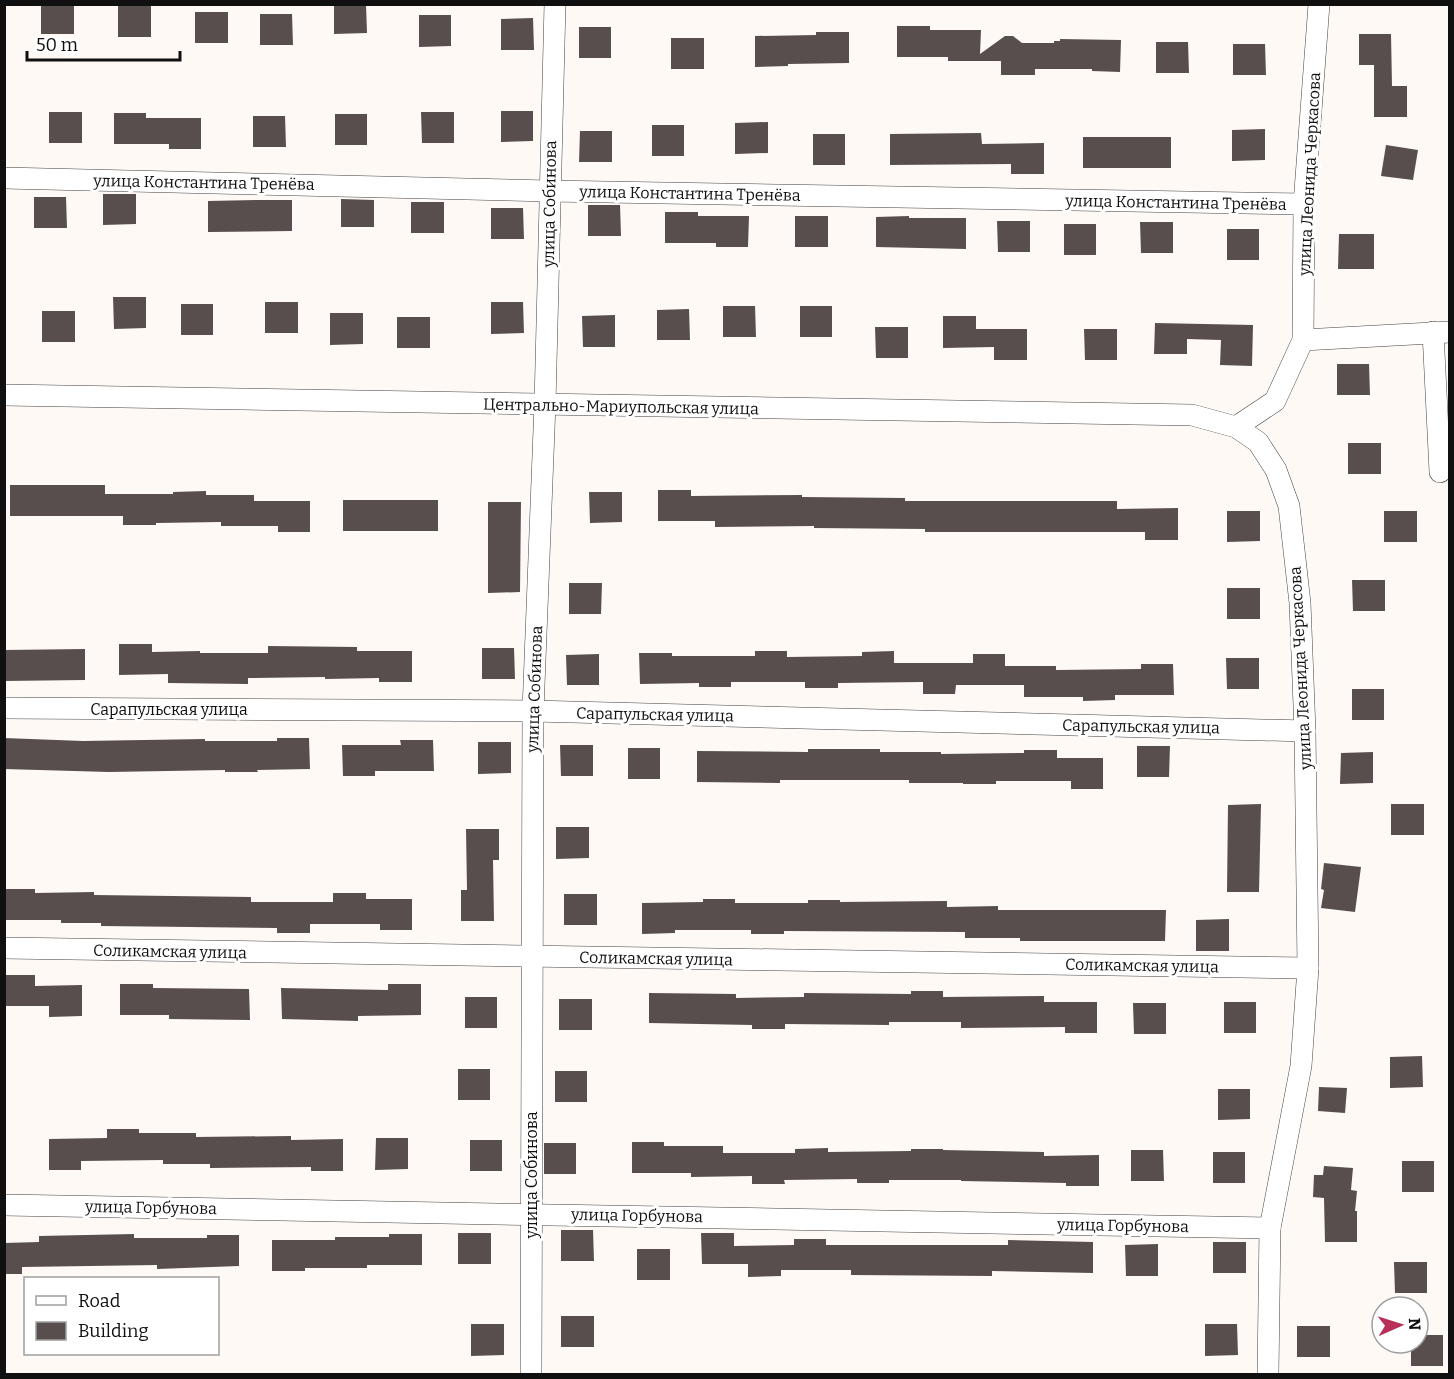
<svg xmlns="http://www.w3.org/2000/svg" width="1454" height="1379" font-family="Bitter,serif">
<rect width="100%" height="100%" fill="#fef9f4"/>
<g fill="#584e4d">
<rect x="41" y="4" width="33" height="30"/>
<path d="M334 4H366L367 33 334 34Z"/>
<rect x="118" y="6" width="33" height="31"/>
<rect x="195" y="12" width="33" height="31"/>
<path d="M260 14H292L293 45H260Z"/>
<path d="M419 15H451V46L419 47Z"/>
<path d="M533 18 534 50H501V19Z"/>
<path d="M897 26H930V30H981L980 54 1005 36H1013L1022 43H1054V41H1060V39L1121 40 1120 72 1092 71V69H1035V75H1001V61H948V57H897Z"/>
<rect x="579" y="27" width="32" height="31"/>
<path d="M816 32H849V63L788 64V66L755 67V36L816 35Z"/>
<path d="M1359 34H1391L1392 86H1407V117H1374V65H1359Z"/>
<rect x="671" y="38" width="33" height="31"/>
<path d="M1156 42H1188L1189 73H1156Z"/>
<path d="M1233 44H1265L1266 75H1233Z"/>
<path d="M501 111H533V141L501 142Z"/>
<rect x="49" y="112" width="33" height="31"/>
<path d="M421 112H454V143H422Z"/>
<path d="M114 113H146V118H201V149H169V144H114Z"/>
<rect x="335" y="114" width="32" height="31"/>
<path d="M253 116H285L286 147H253Z"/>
<path d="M768 122V153L735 154V123Z"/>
<rect x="652" y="125" width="32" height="31"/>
<path d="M1265 129V160L1232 161V130Z"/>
<path d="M580 131H612V162H579Z"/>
<path d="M981 133 982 144 1044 143V174H1011V164L890 165V134Z"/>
<rect x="813" y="134" width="32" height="31"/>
<rect x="1083" y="137" width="88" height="31"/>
<path d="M1386 145 1418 150 1413 180 1381 176Z"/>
<path d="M103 194H136V224L103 225Z"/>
<path d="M34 197H66L67 228H34Z"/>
<path d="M341 199 374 200V227H341Z"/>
<path d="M260 200H292V231L208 232V201Z"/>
<rect x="411" y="202" width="33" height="31"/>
<path d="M588 205H620L621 236H588Z"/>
<path d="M491 208H523L524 239H491Z"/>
<path d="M665 212H698V216H749L748 247H716V243H665Z"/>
<rect x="795" y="216" width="33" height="31"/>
<path d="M909 216V218H966V249L876 247V217Z"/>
<path d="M997 221H1030V252H998Z"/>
<path d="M1140 222H1173V253H1141Z"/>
<rect x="1064" y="224" width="32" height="31"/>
<rect x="1227" y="229" width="32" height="31"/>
<path d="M1339 234H1374V269H1338Z"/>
<path d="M113 297H146V328L114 329Z"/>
<rect x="265" y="302" width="33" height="31"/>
<path d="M491 302H523L524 333 491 334Z"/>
<rect x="181" y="304" width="32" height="31"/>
<path d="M723 306H755L756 337H723Z"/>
<rect x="800" y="306" width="32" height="31"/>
<path d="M689 309 690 340H657V310Z"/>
<rect x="42" y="311" width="33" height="31"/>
<path d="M330 313H363V344L330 345Z"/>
<path d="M615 315V347H583L582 316Z"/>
<path d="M943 316H976V329H1027V360H994V347L943 348Z"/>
<rect x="397" y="317" width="33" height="31"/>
<path d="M1155 323 1253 325 1252 366 1220 365 1221 340 1187 339V354H1154Z"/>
<path d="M875 327H908V358H876Z"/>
<path d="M1084 329H1117V360H1085Z"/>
<path d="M1337 364H1369L1370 395H1337Z"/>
<rect x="1348" y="443" width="33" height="31"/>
<path d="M10 485H105V494H173V492L206 491V495H254V501H310V532H278V526H221V522L156 523V525H123V516H10Z"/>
<path d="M658 490H691V496L802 495V497L905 498V501H1117V509L1178 508V540H1145V532H925V529L814 528V526L715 527V521H658Z"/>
<path d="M589 492H622V522L590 523Z"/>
<rect x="343" y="500" width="95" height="31"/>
<path d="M488 502H521L520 592 488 593Z"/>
<path d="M1227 511H1260V541L1227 542Z"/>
<rect x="1384" y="511" width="33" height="31"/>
<path d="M1352 580H1385V611H1353Z"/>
<path d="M569 583H602L601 614H569Z"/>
<rect x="1227" y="588" width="33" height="31"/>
<path d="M119 644H152V652L200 651V653H268V646L357 647V651H412V682H379V678L325 679V677L248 678V684L168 683V674L119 675Z"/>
<path d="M482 648H514L515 679H482Z"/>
<path d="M85 649V680L4 681V650Z"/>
<path d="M755 651H787V657L862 656V652L894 651V663H973V654H1005V666H1056V670L1141 669V664H1173L1174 695H1115V700L1083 701V697H1024V685H956L955 694H923V682L838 683V688H805V682H731V687H699V683L640 684 639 653H672V656H755Z"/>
<path d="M599 654V685H567L566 655Z"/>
<path d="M1226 658H1259V689H1227Z"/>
<rect x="1352" y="689" width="32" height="31"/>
<path d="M4 738 83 741 205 739V741H277V738H309L310 769 257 770 258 772H225V770L109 772 4 769Z"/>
<path d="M400 740H433L434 771H375V776H343L342 745H401Z"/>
<path d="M478 742H511V773L478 774Z"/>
<path d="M560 745H593V776H561Z"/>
<path d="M1137 746H1170L1169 777H1137Z"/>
<rect x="628" y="748" width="32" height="31"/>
<path d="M808 749H880V752H941V754L1024 753V750H1057V758H1103V789H1071V781H996V784H963V783H909V780H780V783L697 782V751L808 752Z"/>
<path d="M1373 752V783L1340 784 1341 753Z"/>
<path d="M1261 804 1259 892H1227L1228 805Z"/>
<rect x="1391" y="804" width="33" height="31"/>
<path d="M556 827H589V858L556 859Z"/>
<path d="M466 829H499V860H493L494 921H461V890H467Z"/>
<path d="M1324 863 1361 867 1355 912 1321 908 1324 890 1321 889Z"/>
<path d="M4 889H35V893L94 892V895L251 897V902H333V893H366V899H412V930H380V924H310V933H277V928L101 926V923H61V920H4Z"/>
<rect x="564" y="894" width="33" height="31"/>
<path d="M703 899H735V903H808V900H840V902L947 901V907L998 906V910H1166L1165 941H1020V938H965V932L784 931V934H751V930H675V933L642 934V903L703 902Z"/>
<path d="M1229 919V951H1196V920Z"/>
<path d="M4 975H35V986L82 985V1016L49 1017V1006H4Z"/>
<path d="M120 984H153V988L249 989 250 1020 169 1019V1015H120Z"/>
<path d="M388 984H421V1015L358 1016V1021L282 1019 281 988 388 990Z"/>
<path d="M911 991H943V997L1044 996V1002H1097V1033H1065V1027L961 1028V1022H889V1025L785 1024V1029H752V1025L649 1023V993L736 994V998L804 997V993L911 994Z"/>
<rect x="465" y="997" width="32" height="31"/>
<rect x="559" y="999" width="33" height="31"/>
<rect x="1224" y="1002" width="32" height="31"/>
<path d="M1133 1003H1166V1034H1134Z"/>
<path d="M1422 1056 1423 1087 1390 1088V1057Z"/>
<rect x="458" y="1069" width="32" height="31"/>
<rect x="555" y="1071" width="32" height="31"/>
<path d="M1319 1087 1347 1088 1345 1113 1318 1111Z"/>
<path d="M1218 1089H1250V1119L1218 1120Z"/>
<path d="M107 1129H139V1133H196V1137L291 1136V1140L343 1139V1171H311V1167L210 1168V1164H163V1160L81 1161V1170H49V1139L107 1138Z"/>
<path d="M376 1138H408V1169L375 1170Z"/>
<rect x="470" y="1140" width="32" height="31"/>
<path d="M632 1142H664V1146H723V1153H795V1149L828 1148V1152L911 1151V1149H943V1150L1044 1152V1156L1099 1155V1186H1066V1183L961 1181V1180H889V1183H857V1179L784 1180 785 1184H752V1176L691 1177V1173H632Z"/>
<rect x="544" y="1143" width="32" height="31"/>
<path d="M1131 1150H1163L1164 1181H1131Z"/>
<rect x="1213" y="1152" width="32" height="31"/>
<rect x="1402" y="1161" width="32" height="31"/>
<path d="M1324 1166 1353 1168 1351 1190 1357 1191 1355 1211H1357V1242H1325L1324 1198 1313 1197 1314 1175H1323Z"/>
<path d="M561 1230H593L594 1261H561Z"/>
<rect x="458" y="1233" width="33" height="31"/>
<path d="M701 1233H734V1246L794 1245V1239H826V1245H1008V1240L1093 1242V1273L992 1271V1276L851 1275V1270H781V1276L748 1277V1264H702Z"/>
<path d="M134 1234V1238H207V1235H239V1266L157 1269V1265L22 1267V1274H4V1243L39 1242V1236Z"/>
<path d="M389 1234H422V1265H367V1268H305V1271H272V1240H335V1237H389Z"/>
<rect x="1213" y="1242" width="33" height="31"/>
<path d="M1158 1244V1276H1126L1125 1245Z"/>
<rect x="637" y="1249" width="33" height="31"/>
<path d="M1394 1262H1427V1293H1395Z"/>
<rect x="561" y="1316" width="33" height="31"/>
<path d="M471 1324H504V1355L471 1356Z"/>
<path d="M1205 1324H1237L1238 1355 1205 1356Z"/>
<rect x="1297" y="1326" width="33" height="31"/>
<path d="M1418 1335H1443V1366H1411V1343H1418Z"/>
</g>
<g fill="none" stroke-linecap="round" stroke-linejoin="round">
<defs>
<g id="minor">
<path d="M4 178 549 191 1304 204"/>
<path d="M1433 332 1440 472"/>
<path d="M1303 340 1450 332"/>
<path d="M4 395 1192 415 1236 427 1258 442 1276 470 1289 506 1300 603 1305 731 1308 968 1301 1066 1270 1228 1268 1374"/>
<path d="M1236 427 1275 401 1303 340 1304 204 1319 4"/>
<path d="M4 708 533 711 1305 731"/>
<path d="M4 948 1308 968"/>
<path d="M4 1205 1270 1228"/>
<path d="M531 1374 533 711 545 404 555 4"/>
</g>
</defs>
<use href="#minor" stroke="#434343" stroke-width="22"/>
<use href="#minor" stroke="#fff" stroke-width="21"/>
</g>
<g text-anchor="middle" stroke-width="6" stroke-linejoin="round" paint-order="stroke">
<g font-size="16" fill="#101010" stroke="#fff">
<text transform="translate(1309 174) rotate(-87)" y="6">улица Леонида Черкасова</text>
<text transform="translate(204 182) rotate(1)" y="6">улица Константина Тренёва</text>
<text transform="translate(690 193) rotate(1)" y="6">улица Константина Тренёва</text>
<text transform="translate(1176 202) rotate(1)" y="6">улица Константина Тренёва</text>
<text transform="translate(549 204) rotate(-89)" y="6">улица Собинова</text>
<text transform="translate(621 406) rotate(1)" y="6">Центрально-Мариупольская улица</text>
<text transform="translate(1300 668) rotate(-93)" y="6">улица Леонида Черкасова</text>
<text transform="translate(534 689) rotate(-88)" y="6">улица Собинова</text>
<text x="169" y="715">Сарапульская улица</text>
<text transform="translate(655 714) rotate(1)" y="6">Сарапульская улица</text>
<text transform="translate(1141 726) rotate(1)" y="6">Сарапульская улица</text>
<text transform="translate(170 951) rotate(1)" y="6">Соликамская улица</text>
<text transform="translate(656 958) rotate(1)" y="6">Соликамская улица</text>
<text transform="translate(1142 965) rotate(1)" y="6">Соликамская улица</text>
<text transform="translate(531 1175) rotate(-90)" y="6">улица Собинова</text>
<text transform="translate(151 1207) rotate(1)" y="6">улица Горбунова</text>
<text transform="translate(637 1215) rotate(1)" y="6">улица Горбунова</text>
<text transform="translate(1123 1225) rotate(1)" y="6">улица Горбунова</text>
</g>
</g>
<rect width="1454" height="1379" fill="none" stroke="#101010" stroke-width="12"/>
<rect x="24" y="1277" width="195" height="78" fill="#ffffff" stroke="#9f9f9f" stroke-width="1.5"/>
<rect x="36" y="1296" width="30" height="9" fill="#ffffff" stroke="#9f9f9f" stroke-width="1.5"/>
<text x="78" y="1307" font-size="18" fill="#101010">Road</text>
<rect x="36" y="1322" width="30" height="18" fill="#584e4d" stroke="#9f9f9f" stroke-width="1.5"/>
<text x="78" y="1337" font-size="18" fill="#101010">Building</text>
<g transform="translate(1400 1325) rotate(87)"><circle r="28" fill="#ffffff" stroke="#9f9f9f" stroke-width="1.5"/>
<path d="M0-4.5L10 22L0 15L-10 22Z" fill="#b83059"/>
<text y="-9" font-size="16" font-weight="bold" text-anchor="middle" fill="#101010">N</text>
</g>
<path d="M27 51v9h153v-9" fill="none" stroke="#101010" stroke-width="3"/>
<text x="36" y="51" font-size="18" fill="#101010" stroke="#ffffff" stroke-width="4.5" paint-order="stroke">50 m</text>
</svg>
